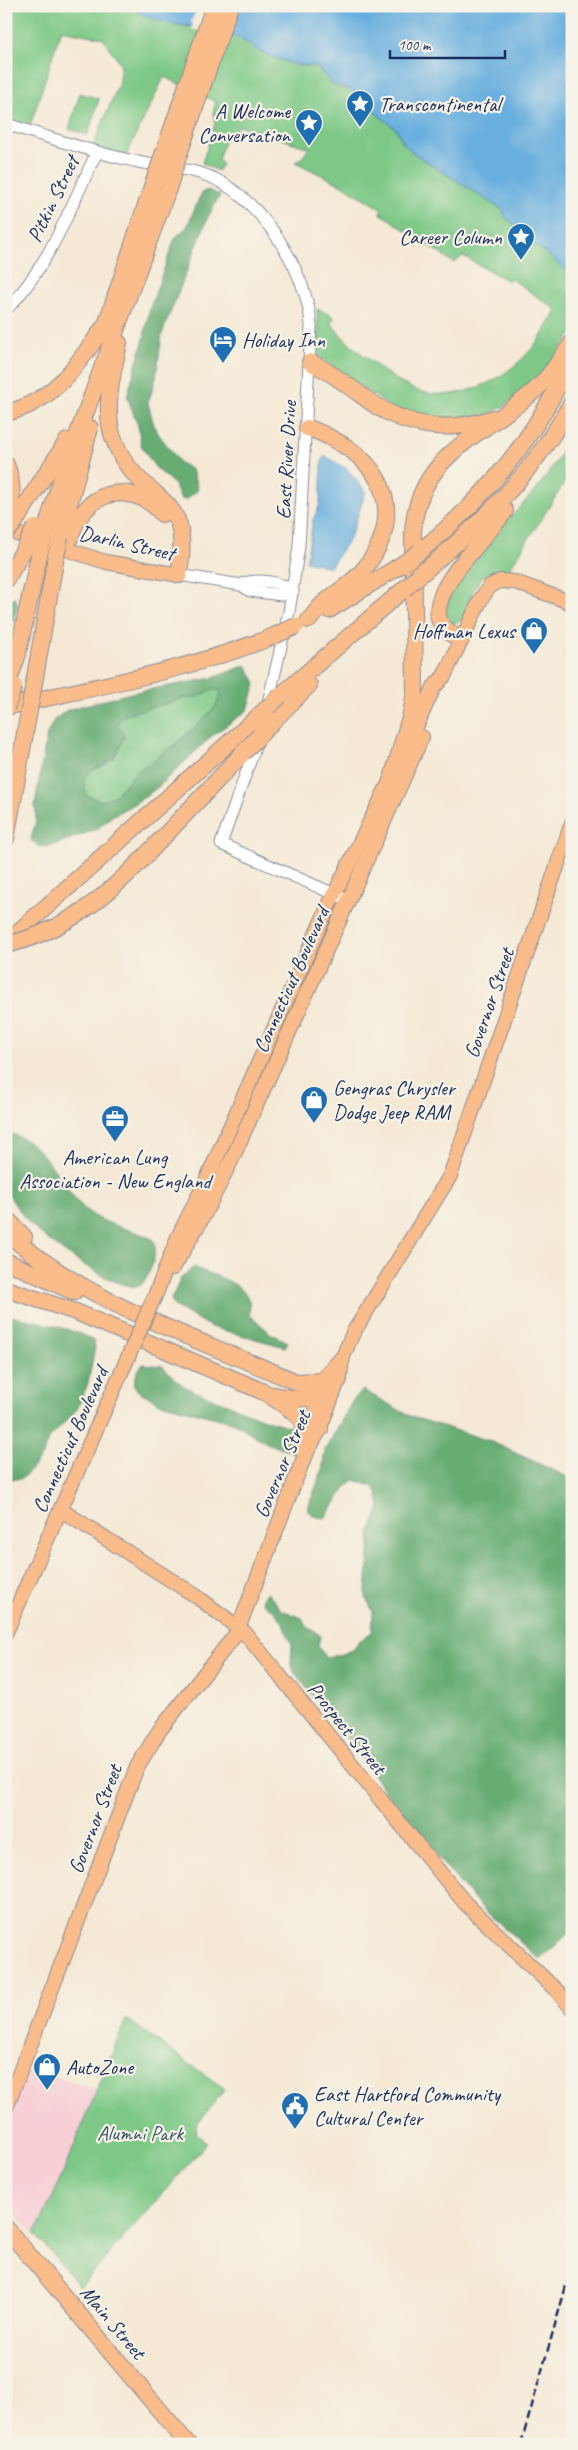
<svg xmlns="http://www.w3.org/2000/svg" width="578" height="2450" font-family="Caveat,sans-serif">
<rect width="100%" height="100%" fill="#f7f3e8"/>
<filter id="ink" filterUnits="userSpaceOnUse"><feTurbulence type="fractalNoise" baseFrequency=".02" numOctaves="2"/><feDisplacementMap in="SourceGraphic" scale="10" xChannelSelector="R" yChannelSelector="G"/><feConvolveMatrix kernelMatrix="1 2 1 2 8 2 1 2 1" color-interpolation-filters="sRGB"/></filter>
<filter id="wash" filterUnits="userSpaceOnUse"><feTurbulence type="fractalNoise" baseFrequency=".0096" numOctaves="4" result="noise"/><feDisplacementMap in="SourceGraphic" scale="20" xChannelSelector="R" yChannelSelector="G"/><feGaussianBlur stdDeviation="1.12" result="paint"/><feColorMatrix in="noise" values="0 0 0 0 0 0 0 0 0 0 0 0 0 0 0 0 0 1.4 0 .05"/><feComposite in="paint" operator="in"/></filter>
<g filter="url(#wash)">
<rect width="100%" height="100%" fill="#f5e9d5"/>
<path fill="#f7cfd5" d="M29 2068 96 2090 55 2192 35 2234 6 2204V2123Z"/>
<g fill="#7dc886" stroke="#4c7c72">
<path d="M6 6H131L136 11 165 22 236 36 259 51 293 65 317 67 339 88 349 89 362 96 376 113 396 129 403 143 416 155 503 210 510 221 532 237 534 245 553 257 572 274V332L570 336 539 378 503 407 487 415 464 421 403 416 319 357 317 309 333 316 334 319 330 321C343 341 362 354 380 368 389 375 398 382 409 387 452 408 506 381 534 346 543 335 550 322 557 310L510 278 508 281 463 256 454 263 380 213 382 210 344 186 295 162 302 158 309 148 238 125 234 133 224 142 218 160 222 164 218 171 202 163 215 124 213 112 216 102 164 77 126 156 92 149 118 85 121 65 103 38 61 30 29 129 6 122Z"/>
<path d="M80 93 99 99 88 135 69 129Z"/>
<path d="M572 435V471L508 571C476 565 472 596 462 620L453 624 445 618C449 567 511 522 541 483 553 468 562 451 572 435Z"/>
<path d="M211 690H219L221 694 216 706 200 723 172 747 135 773 115 796 101 801 86 795 83 779 91 771 106 764 121 743C120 737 115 726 119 720 127 709 194 698 211 690Z"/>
<path d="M126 2019 225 2089 196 2126 197 2134 207 2143 80 2287 35 2234 55 2192Z"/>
</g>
<g fill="#66ac73" stroke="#406e68" fill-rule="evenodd">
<path d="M208 190 220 195 208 217 162 334 156 378 148 403 155 429 180 463 192 470 198 490 186 500 181 499 174 484 155 467 147 455 141 445 138 426 127 396 143 342 150 308 175 238 187 227 199 198 203 192Z"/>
<path d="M13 598H15L18 605 9 635 6 660V604Z"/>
<path d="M246 665 256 683 248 710 213 735 158 787 137 802 112 816 97 829 49 847 39 846 31 840 36 820 35 804 47 734 54 720 67 710 89 704 131 693 213 678ZM211 690H219L221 694 216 706 200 723 172 747 135 773 115 796 101 801 86 795 84 779 91 771 114 758 124 738 123 733 117 725 119 720 128 713 159 706 180 699 197 697Z"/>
<path d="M6 1133C48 1139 59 1190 90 1213 109 1227 135 1229 154 1240 158 1253 150 1276 141 1285 123 1297 45 1240 31 1225 22 1215 12 1202 7 1190 2 1178 6 1147 6 1133Z"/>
<path d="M194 1267C214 1277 256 1283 249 1314L270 1333 288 1342 285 1347 211 1327 174 1306 171 1299 181 1278Z"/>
<path d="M6 1315C23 1318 85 1331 94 1342L95 1347 88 1383 78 1408 49 1439 43 1455 27 1474 21 1479H6Z"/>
<path d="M143 1364 163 1366 176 1380 187 1388 264 1419 291 1427 299 1440 295 1453 268 1444 235 1423 160 1403 138 1391 134 1385 137 1372Z"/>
<path d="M363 1390 410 1416 490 1441 572 1479V1930L542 1958H538L480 1906 463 1887 386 1794 367 1765 294 1672 291 1661 292 1645 282 1621 274 1611 262 1602 264 1595 268 1593 282 1610 302 1618 307 1627 320 1635 318 1646 325 1657 342 1654 354 1649 358 1642 372 1632 373 1612 366 1598V1591L371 1530 380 1507 377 1492 372 1486 354 1480 346 1487 325 1518 316 1517 307 1510 322 1471 325 1450 353 1400Z"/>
</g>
<g fill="#67aede" stroke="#416e9e">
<path d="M131 6H572V274C557 266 549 252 534 245L532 237 506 218 503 210 416 155 405 145 396 129 376 113 362 96 352 90 332 84 317 67C297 65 279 61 259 51 251 47 245 40 236 37 204 22 158 31 131 6Z"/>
<path d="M325 456 347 469 366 491 350 538 330 567 306 561 313 520 320 504 322 462Z"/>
</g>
<path fill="#f5e9d5" d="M199 6H240L229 38 191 29 193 24 191 21Z"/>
</g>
<g filter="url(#ink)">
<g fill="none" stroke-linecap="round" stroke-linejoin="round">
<defs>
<g id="minor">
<path d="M6 124C48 137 91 152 134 161 161 168 190 167 215 179 263 202 308 273 311 326L299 546 289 612 267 707"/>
<path d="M6 310C49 267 71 206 97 152"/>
<path d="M179 575 241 585 250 591 282 595 293 591"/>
<path d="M241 585C254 577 283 582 293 591"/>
<path d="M257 742 221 844 341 897"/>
</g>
<g id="major">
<path d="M6 530 106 562 179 575"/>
<path d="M407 747 434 687 444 676 481 599 490 586 500 581 515 582 572 603"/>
<path d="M173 1268 204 1215 232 1159 422 737"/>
<path d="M157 1291 178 1237 206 1181 328 907 397 767"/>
<path d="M61 1510 196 1596 244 1632 465 1903 557 1991 572 2008"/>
<path d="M6 1632 125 1364"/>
<path d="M6 2108 137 1767 159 1731 236 1634 305 1455 318 1433 340 1376 342 1359 353 1333 450 1176 572 823"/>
</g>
<g id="highway">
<path d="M163 155 214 6"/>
<path d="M178 157 230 6"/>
<path d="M103 334 152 187"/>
<path d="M119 343C113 372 104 404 112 434 117 450 125 465 137 477 153 493 175 505 180 529 183 544 181 560 179 575"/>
<path d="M310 362C333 373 351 388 372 403 409 428 451 433 493 418"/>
<path d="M6 413C55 402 79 362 106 324"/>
<path d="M307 428C321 431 332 439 345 446 392 477 399 523 365 568 354 583 337 591 324 603 318 608 314 615 309 620"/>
<path d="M6 464C13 482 14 500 6 518"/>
<path d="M15 522 67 441"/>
<path d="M45 532 63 474 168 189"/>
<path d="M60 537 90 428"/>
<path d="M69 540C73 529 77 518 86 509 107 485 143 490 162 514"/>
<path d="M419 552C486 498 537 436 572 357"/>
<path d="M419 576C482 522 532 476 572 402"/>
<path d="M6 580 26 546"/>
<path d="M329 610 404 563"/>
<path d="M461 640C453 635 442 629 439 619 430 587 489 535 505 511"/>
<path d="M34 683 56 556"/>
<path d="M6 689 17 657 40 551"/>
<path d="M280 696 404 589"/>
<path d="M6 707C97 686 187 671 274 636"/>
<path d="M273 721 309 685"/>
<path d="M393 775 411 714 415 692 413 533C417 454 482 437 534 391 549 378 560 360 572 343"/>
<path d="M6 839 29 711"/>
<path d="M151 850 243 753"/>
<path d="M6 943 252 722"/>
<path d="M6 1218 24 1237"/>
<path d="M6 1232C88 1305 197 1338 296 1382L322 1381 342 1359"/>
<path d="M6 1261 74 1292"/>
<path d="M6 1289 76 1312 264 1392C293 1411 312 1417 305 1455"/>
<path d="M305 1390 317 1405 320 1429"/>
<path d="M274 1395C303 1401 316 1402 339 1380"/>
<path d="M6 2228 188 2444"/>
</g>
</defs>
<use href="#minor" stroke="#888c9a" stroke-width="13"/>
<use href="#major" stroke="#888c9a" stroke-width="16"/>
<use href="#highway" stroke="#888c9a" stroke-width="18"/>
<use href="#minor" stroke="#fff" stroke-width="11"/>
<use href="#major" stroke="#f9bc8a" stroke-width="14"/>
<use href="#highway" stroke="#f9bc8a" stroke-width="16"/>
<path stroke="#1b2f5e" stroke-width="2.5" stroke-dasharray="8 4" stroke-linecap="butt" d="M521 2444 572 2265"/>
<defs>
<path id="major-bridge" d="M125 1364 157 1291"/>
<g id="highway-bridge">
<path d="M152 187 163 155"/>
<path d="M168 189 178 157"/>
<path d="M6 533 15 522"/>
<path d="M26 546 35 528"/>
<path d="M40 551 45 532"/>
<path d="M56 556 60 537"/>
<path d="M404 563 419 552"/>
<path d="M404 589 419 576"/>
<path d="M274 636 296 626"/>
<path d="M6 708 14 686"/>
<path d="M29 711 34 683"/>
<path d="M252 722 280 696"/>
<path d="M243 753 273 721"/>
<path d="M6 945C66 931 110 894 151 850"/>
</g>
</defs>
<use href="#major-bridge" stroke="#888c9a" stroke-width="16" stroke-linecap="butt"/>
<use href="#highway-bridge" stroke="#888c9a" stroke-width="18" stroke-linecap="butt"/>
<use href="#major-bridge" stroke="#f9bc8a" stroke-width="14"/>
<use href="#highway-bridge" stroke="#f9bc8a" stroke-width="16"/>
</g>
</g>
<defs>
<symbol id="sight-pin" viewBox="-11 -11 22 30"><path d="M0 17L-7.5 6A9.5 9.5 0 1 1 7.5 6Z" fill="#1f6fb2" stroke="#f7f3e8"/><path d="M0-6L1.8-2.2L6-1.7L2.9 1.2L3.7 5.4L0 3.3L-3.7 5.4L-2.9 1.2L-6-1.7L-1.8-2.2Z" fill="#fff"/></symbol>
<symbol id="hotel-pin" viewBox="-11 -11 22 30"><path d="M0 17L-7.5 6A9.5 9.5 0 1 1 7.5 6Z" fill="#1f6fb2" stroke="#f7f3e8"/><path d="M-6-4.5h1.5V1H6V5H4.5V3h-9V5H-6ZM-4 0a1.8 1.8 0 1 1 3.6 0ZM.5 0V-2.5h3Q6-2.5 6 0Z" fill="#fff"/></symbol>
<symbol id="shop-pin" viewBox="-11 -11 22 30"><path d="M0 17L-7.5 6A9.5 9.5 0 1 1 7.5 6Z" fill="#1f6fb2" stroke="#f7f3e8"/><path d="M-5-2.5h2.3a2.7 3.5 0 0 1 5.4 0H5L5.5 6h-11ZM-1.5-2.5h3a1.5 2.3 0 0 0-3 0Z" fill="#fff"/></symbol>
<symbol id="office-pin" viewBox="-11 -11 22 30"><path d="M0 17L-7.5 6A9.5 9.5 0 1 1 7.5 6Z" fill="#1f6fb2" stroke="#f7f3e8"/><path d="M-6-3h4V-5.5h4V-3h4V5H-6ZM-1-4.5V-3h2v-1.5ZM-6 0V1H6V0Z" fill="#fff"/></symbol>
<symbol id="civic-pin" viewBox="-11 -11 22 30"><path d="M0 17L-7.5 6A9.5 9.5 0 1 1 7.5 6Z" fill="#1f6fb2" stroke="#f7f3e8"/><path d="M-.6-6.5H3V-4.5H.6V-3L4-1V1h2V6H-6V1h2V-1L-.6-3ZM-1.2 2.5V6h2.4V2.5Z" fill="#fff"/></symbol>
</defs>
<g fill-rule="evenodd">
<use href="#sight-pin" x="344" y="88" width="32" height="43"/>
<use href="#sight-pin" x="293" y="107" width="32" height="43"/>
<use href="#sight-pin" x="505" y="221" width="32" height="43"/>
<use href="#hotel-pin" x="207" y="324" width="32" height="43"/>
<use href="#shop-pin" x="518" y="615" width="32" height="43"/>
<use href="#shop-pin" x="298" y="1084" width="32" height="43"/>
<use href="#office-pin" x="99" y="1103" width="32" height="43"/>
<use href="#shop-pin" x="31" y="2051" width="32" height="43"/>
<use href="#civic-pin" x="279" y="2090" width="32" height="43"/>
</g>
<g text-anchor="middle" stroke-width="4.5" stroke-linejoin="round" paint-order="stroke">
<g font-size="21" fill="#1b2f5e" stroke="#f7f3e8" text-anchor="start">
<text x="379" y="111">Transcontinental</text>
<text x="290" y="118" text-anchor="end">A Welcome<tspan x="290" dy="24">Conversation</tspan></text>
<text x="502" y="244" text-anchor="end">Career Column</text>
<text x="242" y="347">Holiday Inn</text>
<text x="515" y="638" text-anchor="end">Hoffman Lexus</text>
<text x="333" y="1095">Gengras Chrysler<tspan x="333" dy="24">Dodge Jeep RAM</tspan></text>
<text x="115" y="1164" text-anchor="middle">American Lung<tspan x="115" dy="24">Association - New England</tspan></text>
<text x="66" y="2074">AutoZone</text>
<text x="314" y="2101">East Hartford Community<tspan x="314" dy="24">Cultural Center</tspan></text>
</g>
<g font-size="21" fill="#1b2f5e" stroke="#f7f3e8">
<text transform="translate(53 199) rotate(-64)" y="7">Pitkin Street</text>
<text transform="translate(286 460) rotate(-87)" y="7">East River Drive</text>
<text transform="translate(127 543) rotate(13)" y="7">Darlin Street</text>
<text transform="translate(291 980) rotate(-66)" y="7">Connecticut Boulevard</text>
<text transform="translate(489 1003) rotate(-71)" y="7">Governor Street</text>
<text transform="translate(70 1440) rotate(-66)" y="7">Connecticut Boulevard</text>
<text transform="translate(282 1464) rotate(-67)" y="7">Governor Street</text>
<text transform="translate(347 1728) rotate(51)" y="7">Prospect Street</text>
<text transform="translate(95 1819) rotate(-69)" y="7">Governor Street</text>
<text transform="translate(113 2322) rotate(50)" y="7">Main Street</text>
</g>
<g font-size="21" fill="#345568" stroke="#f7f3e8">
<text x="140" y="2140">Alumni Park</text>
</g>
</g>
<rect width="578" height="2450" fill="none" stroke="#f7f3e8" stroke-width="25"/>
<path d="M390 50v8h115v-8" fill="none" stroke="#1b2f5e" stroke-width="2.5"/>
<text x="398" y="50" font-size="15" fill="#1b2f5e" stroke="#f7f3e8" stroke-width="4" paint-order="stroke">100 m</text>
</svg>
